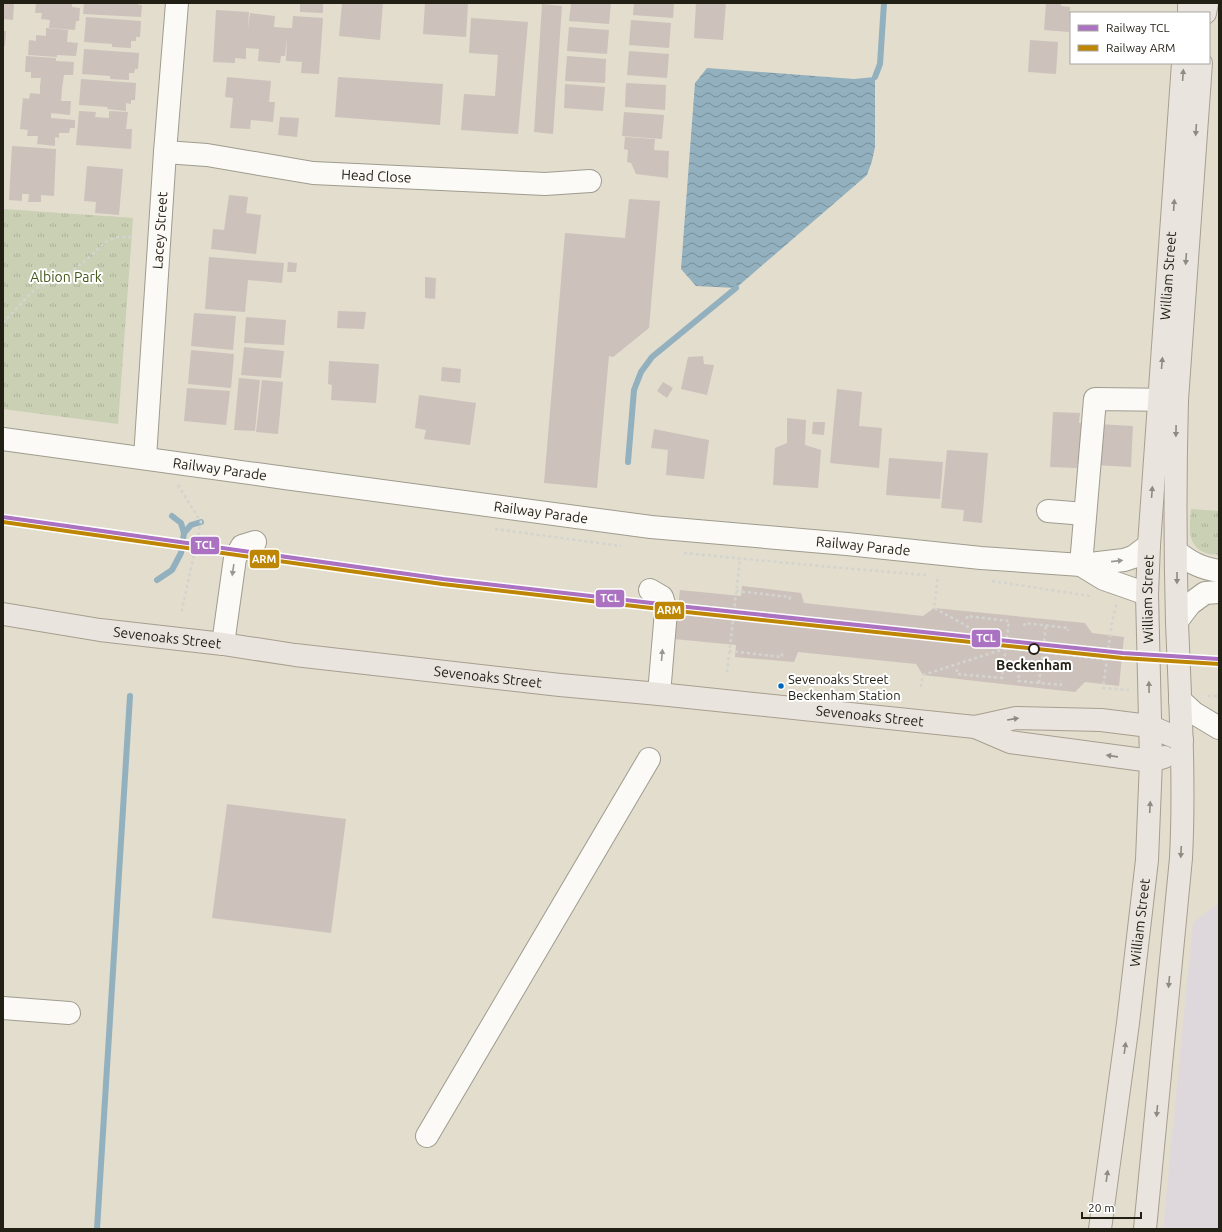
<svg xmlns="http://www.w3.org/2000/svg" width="1222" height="1232" font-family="Ubuntu,sans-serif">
<defs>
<pattern id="park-tufts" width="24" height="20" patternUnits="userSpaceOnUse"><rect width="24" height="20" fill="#c9d0b3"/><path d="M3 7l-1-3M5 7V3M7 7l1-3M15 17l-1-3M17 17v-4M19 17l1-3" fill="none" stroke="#acb299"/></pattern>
<pattern id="water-waves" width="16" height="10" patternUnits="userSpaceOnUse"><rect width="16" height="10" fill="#93b0bf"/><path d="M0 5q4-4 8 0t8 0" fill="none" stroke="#788f9a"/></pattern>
</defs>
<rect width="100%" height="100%" fill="#e2ddcc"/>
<path fill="#ded8dc" d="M1219 902V1229H1163L1193 923Z"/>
<g fill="url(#park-tufts)">
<path d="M3 209 133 218 118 424 3 409Z"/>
<path d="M1191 509 1219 511V555C1215 554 1210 555 1206 553 1186 546 1190 526 1191 509Z"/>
</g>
<path fill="url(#water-waves)" d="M707 68 854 79 875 77V147L872 161 867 175 736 288 696 286 681 269 695 83Z"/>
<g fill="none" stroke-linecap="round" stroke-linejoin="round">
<g stroke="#93b0bf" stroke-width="6">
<path d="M875 77 880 64 884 3"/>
<path d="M628 462 634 390 641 372 652 357 736 288"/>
<path d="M172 516 181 523 184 533"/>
<path d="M157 580 172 570 181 553 184 533 191 525 201 522"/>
<path d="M97 1229 130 696"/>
</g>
</g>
<g fill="#cdc1bc">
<path d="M3 3H14L13 20 3 19Z"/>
<path d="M36 3H72V7L80 8 79 21H76L75 30 49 28 50 20 41 19 42 13H35Z"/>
<path d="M84 3H138V5H142L141 17 83 14Z"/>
<path d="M300 3H323V13L300 12Z"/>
<path d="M342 3H383L380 40 339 36Z"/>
<path d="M425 3H468L466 37 423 34Z"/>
<path d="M571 3H611L609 24 569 21Z"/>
<path d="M634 3H674L673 18 633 15Z"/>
<path d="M696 3H726L723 40 694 38Z"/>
<path d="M1046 3H1061V6L1070 7 1069 32 1044 30Z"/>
<path d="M542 4 562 6 553 134 534 132Z"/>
<path d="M216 10 249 12 248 29 250 13 275 16 274 27 287 28H292L293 16 323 18 319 74 301 73 302 62 286 61 287 36 285 56H281L280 63 258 61 259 49 246 48V59L235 58V63L213 62Z"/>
<path d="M86 17 141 21 140 37H136V41H131V48L112 47V44L84 42Z"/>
<path d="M471 18 528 22 518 134 461 130 464 94 495 96 498 55 469 53Z"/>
<path d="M631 20 671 23 669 48 629 45Z"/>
<path d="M569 27 609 30 607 54 567 51Z"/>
<path d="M46 28 68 30 67 42 78 43 76 56 57 55V57L28 55 29 40 36 41V35L46 36Z"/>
<path d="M3 31H6L5 46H3Z"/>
<path d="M1030 40 1058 42 1056 74 1028 72Z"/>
<path d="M84 49 139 53 138 69H135L134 73H129V80L110 79V76L82 74Z"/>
<path d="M629 51 669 54 667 78 627 75Z"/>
<path d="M26 56 56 58V61L74 62 73 75H64L62 88 61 101H71L70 115 51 113V118L75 120V128H70L69 133H59V138L55 137V146L37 144 38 136H27L28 130 20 129 23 98 29 99 30 93 40 94V86L41 78H31V72H25Z"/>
<path d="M567 56 606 59 605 83 565 81Z"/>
<path d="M227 77 271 81 269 102H275L273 122 251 120 250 129 230 128 233 98 225 97Z"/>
<path d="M338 77 443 84 440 125 335 117Z"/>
<path d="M81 79 136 83 135 100H131V104L126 103V111L107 109 108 107 79 105Z"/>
<path d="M626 83 666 85 665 110 625 107Z"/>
<path d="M565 84 605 87 603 111 564 108Z"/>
<path d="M79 111 96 112 95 117 109 118V111L128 112 126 129H132L131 149 76 145Z"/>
<path d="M624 112 664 115 662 139 622 136Z"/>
<path d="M280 117 299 118 297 137 278 135Z"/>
<path d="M625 137 655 139 654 150 669 151 668 178 636 174 631 163 627 162 628 150 624 149Z"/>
<path d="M12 146 56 149 54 196 41 195V202H28L29 194H22V201L9 200Z"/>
<path d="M87 166 123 169 119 215 95 213 96 202 84 201Z"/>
<path d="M229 195 248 197 246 213 261 215 256 254 211 249 213 229 224 230Z"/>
<path d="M629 199 660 201 649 328 613 357 609 356 597 488 544 483 565 233 625 238Z"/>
<path d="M209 257 284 263 282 283 248 280 245 312 205 309Z"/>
<path d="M288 262 297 263 296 272H287Z"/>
<path d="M425 277 436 278 435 299 425 298Z"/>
<path d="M338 311 366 312 364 329 337 328Z"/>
<path d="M194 313 236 316 233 350 191 346Z"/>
<path d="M246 317 286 320 284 345 244 343Z"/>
<path d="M244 347 284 351 281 378 241 375Z"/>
<path d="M191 350 234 354 231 388 188 384Z"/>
<path d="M703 356 704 364 714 365 707 395 681 389 688 357Z"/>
<path d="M329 361 379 364 376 403 331 400 332 385 328 384Z"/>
<path d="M442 367 461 369 460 383 441 381Z"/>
<path d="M239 378 260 380 255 431 234 430Z"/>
<path d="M262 380 283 382 278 434 256 432Z"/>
<path d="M663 382 673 388 667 398 657 391Z"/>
<path d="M187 388 230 391 226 425 184 421Z"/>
<path d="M837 389 862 392 859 426 882 428 879 468 830 463Z"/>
<path d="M419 395 476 403 470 445 424 439 426 430 415 428Z"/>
<path d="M1053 412 1080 413 1079 423 1133 426 1131 467 1077 464V468L1050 467Z"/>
<path d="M787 418 806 420 805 445 821 450 818 488 773 485 775 448 787 443Z"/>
<path d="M813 422H825L824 435 812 434Z"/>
<path d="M654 429 709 440 704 479 666 475 668 450 651 448Z"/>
<path d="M947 450 988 453 982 523 963 521 964 510 941 508Z"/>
<path d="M889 458 943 462 940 499 886 495Z"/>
<path d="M742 586 801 593 804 603 923 616 934 608 1085 623 1092 633 1124 637 1119 686 1085 682 1075 692 923 675 916 664 798 652 794 662 735 657 736 645 674 639 680 590 741 596Z"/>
<path d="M227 804 346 819 331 933 212 918Z"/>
</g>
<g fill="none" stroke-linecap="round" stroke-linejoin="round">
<defs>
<g id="minor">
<path id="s1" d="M165 152 207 155 313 173 545 184 590 181"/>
<path id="s2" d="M3 439 285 478 651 527 847 544 981 558 1081 565 1124 560 1133 557 1149 545"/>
<path id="s3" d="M145 458 165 152 177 3"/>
<path d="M1048 511 1085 514"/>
<path d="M1177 552C1191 563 1201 568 1219 571"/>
<path d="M1081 565 1095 399 1177 400"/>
<path d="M1081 565 1104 579 1147 594"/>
<path d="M650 590 662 597 666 611 659 694"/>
<path d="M1177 621 1190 604 1205 593 1219 592"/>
<path d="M223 644 235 558 242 546 255 542"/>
<path d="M1180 700 1194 713 1219 728"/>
<path d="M3 1008 69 1013"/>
<path d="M427 1136 649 759"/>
</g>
<g id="major">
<path d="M1189 13V3"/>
<path d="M1205 13 1207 3"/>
<path id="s4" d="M3 614 100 630 223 644 295 655 560 685 659 694 975 727 1016 718 1101 720 1149 726 1182 740"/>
<path d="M975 727 1010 742 1151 761 1164 757"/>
<path id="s5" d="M1100 1229 1128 1023 1147 860 1151 761 1147 594 1149 545 1183 63"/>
<path d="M1145 1229 1181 858C1185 779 1180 700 1177 622 1175 548 1175 474 1177 400L1201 63"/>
</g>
</defs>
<use href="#minor" stroke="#9f9c8e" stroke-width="24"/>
<use href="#major" stroke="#a79e90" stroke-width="24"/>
<g stroke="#d4d4cf" stroke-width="2.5" stroke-dasharray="3 3" stroke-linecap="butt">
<path d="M3 323 30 294 37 288 62 278 85 261 107 241 118 237H134"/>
<path d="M178 485 201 522 181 614"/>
<path d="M495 529 621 546"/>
<path d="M684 553 830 567 927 575"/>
<path d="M263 561 637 607"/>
<path d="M992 581 1090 596"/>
<path d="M736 591 790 597 789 601"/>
<path d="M1115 605 1116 606 1112 622 1103 688 1129 690"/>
<path d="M686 613 733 619"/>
<path d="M1024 626 1025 623 1068 628V631"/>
<path d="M1007 648 1107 660"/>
<path d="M729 651 782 657V650"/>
<path d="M957 669V674L1002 678 1009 621 967 616V620"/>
<path d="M727 672 740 559"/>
<path d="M1019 675 1018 681 1061 685V680"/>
<path d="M1039 683 1046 625"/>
<path d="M921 687 923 675 1007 648 934 608 938 576"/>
<path d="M1208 696H1219"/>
</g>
<use href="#minor" stroke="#fbfaf7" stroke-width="22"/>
<use href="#major" stroke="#e9e4de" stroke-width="22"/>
<defs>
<path id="rail-1" d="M3 517 443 579 678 606 1123 653 1219 659"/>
<path id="rail-2" d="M3 522 442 584 677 611 1122 658 1219 664"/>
</defs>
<use href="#rail-1" stroke="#fff" stroke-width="7"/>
<use href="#rail-2" stroke="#fff" stroke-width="7"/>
<use href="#rail-1" stroke="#ab72c2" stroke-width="4"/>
<use href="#rail-2" stroke="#be8605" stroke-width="4"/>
</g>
<defs><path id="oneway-solid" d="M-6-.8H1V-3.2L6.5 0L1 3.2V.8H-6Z"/></defs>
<g fill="#8f8b83">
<use href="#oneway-solid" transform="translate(1183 75) rotate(-86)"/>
<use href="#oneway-solid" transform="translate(1196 130) rotate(94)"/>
<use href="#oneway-solid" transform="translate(1174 205) rotate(-86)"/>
<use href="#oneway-solid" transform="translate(1186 259) rotate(94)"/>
<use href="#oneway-solid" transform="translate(1162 363) rotate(-85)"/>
<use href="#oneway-solid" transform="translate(1176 431) rotate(91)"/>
<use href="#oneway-solid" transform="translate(1152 492) rotate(-86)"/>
<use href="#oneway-solid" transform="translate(1177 578) rotate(90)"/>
<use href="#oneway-solid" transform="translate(1149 687) rotate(-91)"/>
<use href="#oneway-solid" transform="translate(1013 719) rotate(-9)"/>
<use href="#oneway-solid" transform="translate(1112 756) rotate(-172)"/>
<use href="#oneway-solid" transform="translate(1150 807) rotate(-87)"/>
<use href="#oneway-solid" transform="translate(1181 852) rotate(93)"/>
<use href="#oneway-solid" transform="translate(1169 982) rotate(95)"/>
<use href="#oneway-solid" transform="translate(1125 1048) rotate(-82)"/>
<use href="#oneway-solid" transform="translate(1157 1111) rotate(95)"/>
<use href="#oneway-solid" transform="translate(1107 1176) rotate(-82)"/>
</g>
<g fill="#999791">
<use href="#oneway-solid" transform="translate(1117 561) rotate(-6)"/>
<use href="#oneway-solid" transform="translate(233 570) rotate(98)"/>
<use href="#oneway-solid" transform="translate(662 655) rotate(-85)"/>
</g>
<circle fill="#fff" stroke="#221f14" stroke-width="2" cx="1034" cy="649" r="5"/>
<circle fill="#0065bd" stroke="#fff" stroke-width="1.5" cx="781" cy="686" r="3.5"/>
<g text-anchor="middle" stroke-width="4" stroke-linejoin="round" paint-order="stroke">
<g font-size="13" fill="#221f14" stroke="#fff" text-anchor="start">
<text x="788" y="684">Sevenoaks Street<tspan x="788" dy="16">Beckenham Station</tspan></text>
</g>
<g font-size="14" fill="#221f14" stroke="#fff">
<text dy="5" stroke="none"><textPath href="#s1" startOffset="213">Head Close</textPath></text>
<text dy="5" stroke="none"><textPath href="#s3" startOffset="228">Lacey Street</textPath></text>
<text dy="5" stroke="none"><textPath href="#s5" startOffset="957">William Street</textPath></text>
<text dy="5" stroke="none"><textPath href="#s2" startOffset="219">Railway Parade</textPath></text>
<text dy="5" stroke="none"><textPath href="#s2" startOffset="543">Railway Parade</textPath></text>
<text dy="5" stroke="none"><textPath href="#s2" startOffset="867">Railway Parade</textPath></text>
<text dy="5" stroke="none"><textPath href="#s5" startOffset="633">William Street</textPath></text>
<text dy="5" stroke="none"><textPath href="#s4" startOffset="166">Sevenoaks Street</textPath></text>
<text dy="5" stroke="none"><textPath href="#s4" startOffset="489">Sevenoaks Street</textPath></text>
<text dy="5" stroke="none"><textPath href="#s4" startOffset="873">Sevenoaks Street</textPath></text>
<text dy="5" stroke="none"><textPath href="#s5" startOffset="309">William Street</textPath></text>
</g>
<g font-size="14" fill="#435919" stroke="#fff">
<text x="66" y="282">Albion Park</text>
</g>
<g font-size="14" font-weight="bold" fill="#221f14" stroke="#fff">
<text x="1034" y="670">Beckenham</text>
</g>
</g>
<g stroke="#fff" stroke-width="1.5">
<rect x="190" y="536" width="30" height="19" rx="4" fill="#ab72c2"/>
<rect x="249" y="549" width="31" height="20" rx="4" fill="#be8605"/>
<rect x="595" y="589" width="30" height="19" rx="4" fill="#ab72c2"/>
<rect x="654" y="601" width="31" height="19" rx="4" fill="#be8605"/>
<rect x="971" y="629" width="30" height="19" rx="4" fill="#ab72c2"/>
</g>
<g font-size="11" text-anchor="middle" font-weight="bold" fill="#fff">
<text x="205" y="549">TCL</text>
<text x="264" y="563">ARM</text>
<text x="610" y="602">TCL</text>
<text x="669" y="614">ARM</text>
<text x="986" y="642">TCL</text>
</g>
<rect width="1222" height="1232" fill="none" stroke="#221f14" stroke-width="8"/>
<rect x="1070" y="12" width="140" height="52" fill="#ffffff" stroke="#a7a5a1"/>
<rect x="1078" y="25" width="20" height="6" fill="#ab72c2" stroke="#a7a5a1"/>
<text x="1106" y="32" font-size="12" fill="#221f14">Railway TCL</text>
<rect x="1078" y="45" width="20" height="6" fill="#be8605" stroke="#a7a5a1"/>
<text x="1106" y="52" font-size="12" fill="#221f14">Railway ARM</text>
<path d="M1082 1212v6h59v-6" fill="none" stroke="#221f14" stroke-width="2"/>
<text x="1088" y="1212" font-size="12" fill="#221f14" stroke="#ffffff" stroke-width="3" paint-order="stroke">20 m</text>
</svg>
